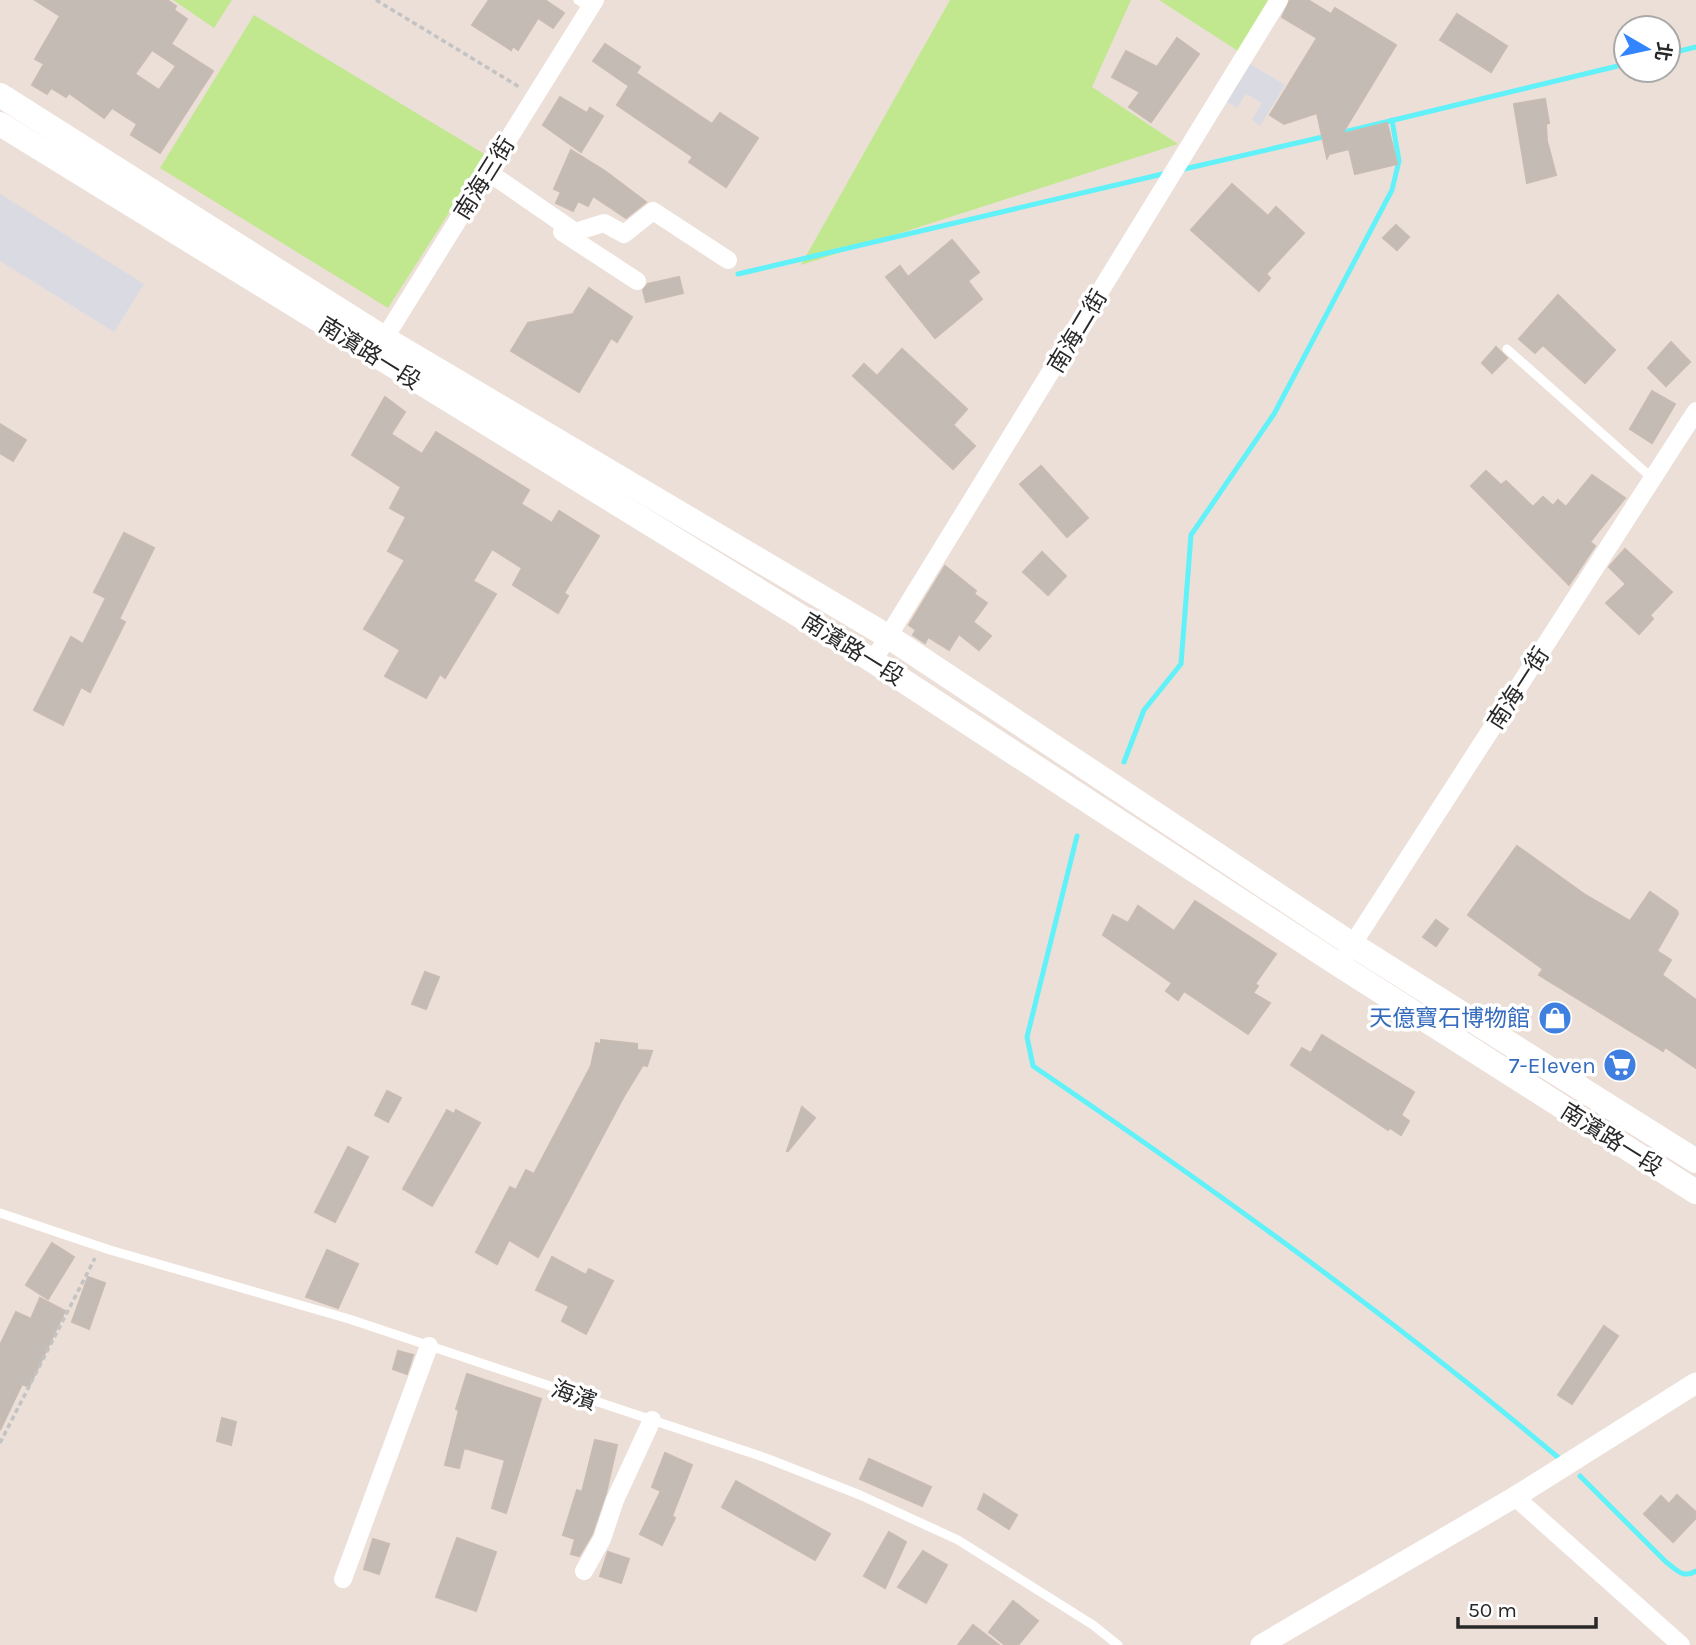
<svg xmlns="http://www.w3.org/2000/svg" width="1696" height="1645" font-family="Karla,'Noto Sans TC',sans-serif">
<rect width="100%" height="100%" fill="#ecdfd8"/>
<g fill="#dadae3">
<path d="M1249 63 1285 85 1260 126 1252 120 1262 103 1246 94 1237 108 1226 101Z"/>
<path d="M0 194 144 284 114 332 0 261Z"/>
</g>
<g fill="#c1e88f">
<path d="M173 0H232L214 28Z"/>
<path d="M950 0H1131L1092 87 1178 144 801 265Z"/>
<path d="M1159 0H1268L1238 51Z"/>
<path d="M254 15 486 155 388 308 160 168Z"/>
</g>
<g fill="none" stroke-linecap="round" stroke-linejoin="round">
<g stroke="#61f1f8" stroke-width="5">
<path d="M1668 54 1696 47"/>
<path d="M1336 134 1626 64"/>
<path d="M1180 170 1327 136"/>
<path d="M738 274 1167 173"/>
<path d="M1124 762 1144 710 1181 664 1191 535 1274 414 1392 190 1399 161 1392 120"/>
<path d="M1077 836 1027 1037 1033 1066C1214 1189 1393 1318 1560 1459"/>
<path d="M1580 1476 1666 1562C1677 1570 1683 1579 1696 1571"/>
</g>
</g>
<g fill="#c3bbb4" stroke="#c7bbb2" stroke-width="2" fill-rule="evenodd">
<path d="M35 0H167L176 6 174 10 187 19 171 44 213 71 160 153 131 135 137 124 112 108 104 118 69 93 66 97 51 88 47 94 32 85 44 64 35 59 60 16ZM152 50 176 66 159 90 135 74Z"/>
<path d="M489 0H545L564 13 553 28 538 18 518 50 513 46 511 50 472 25Z"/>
<path d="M1290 0H1308L1331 14 1335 8 1396 45 1342 134 1387 123 1397 164 1355 174 1349 149 1329 154 1327 158 1317 113 1284 124 1270 115 1317 38 1282 17Z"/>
<path d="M1457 14 1507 46 1491 72 1440 40Z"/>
<path d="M1177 38 1199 54 1151 122 1129 107 1140 92 1112 77 1126 51 1157 67Z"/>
<path d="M605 44 640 67 636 73 712 124 720 113 758 138 726 187 689 162 693 157 617 105 629 86 593 61Z"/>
<path d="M560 97 587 113 590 108 603 116 581 152 543 125Z"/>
<path d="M1545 99 1549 123 1546 124 1547 141 1556 175 1527 183 1514 104Z"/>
<path d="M571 150 605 171 646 202 626 218 593 196 588 206 578 201 573 211 556 203 561 192 554 189Z"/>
<path d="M1232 184 1268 216 1276 207 1304 233 1266 274 1270 278 1259 291 1191 230Z"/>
<path d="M1396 225 1409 237 1397 250 1383 238Z"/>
<path d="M952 240 979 272 968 281 982 299 935 338 886 277 900 266 908 277Z"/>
<path d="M679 277 683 293 646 302 643 290 648 284Z"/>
<path d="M589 288 632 317 617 342 611 338 579 392 511 351 528 323 573 314Z"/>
<path d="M1558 295 1615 350 1585 383 1543 345 1535 353 1519 339Z"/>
<path d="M1671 342 1690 362 1666 386 1648 368Z"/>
<path d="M1496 347 1507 358 1492 373 1482 363Z"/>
<path d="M902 349 967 409 953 425 975 446 953 469 853 376 864 364 877 376Z"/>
<path d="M1652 391 1675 404 1652 443 1630 429Z"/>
<path d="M385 397 405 412 391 434 422 454 436 432 529 490 521 504 552 523 559 511 599 536 564 593 568 596 558 613 513 585 522 568 492 549 473 581 496 594 445 678 440 674 426 698 385 676 400 650 364 629 405 560 388 551 406 517 390 508 401 487 352 455Z"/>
<path d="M0 424 26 440 13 461 0 453Z"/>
<path d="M1041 466 1088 518 1067 537 1020 484Z"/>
<path d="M1486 471 1501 485 1506 481 1533 507 1543 497 1553 506 1558 500 1566 507 1592 475 1625 498 1590 542 1595 546 1569 585 1471 486Z"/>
<path d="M124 533 154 548 119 619 125 622 90 692 81 687 63 725 34 710 71 637 83 644 106 598 94 592Z"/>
<path d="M1625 549 1672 592 1650 615 1653 619 1639 634 1606 603 1626 584 1609 567Z"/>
<path d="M1042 552 1066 576 1048 595 1023 572Z"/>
<path d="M945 566 976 591 974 594 987 603 973 622 991 636 979 650 959 634 949 650 928 637 925 643 913 635 916 630 909 625Z"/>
<path d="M1517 846 1584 894 1630 921 1650 892 1677 911 1678 914 1657 951 1671 960 1662 975 1696 1000V1068L1665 1047 1663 1051 1539 975 1543 969 1468 915Z"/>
<path d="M1195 901 1276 954 1255 984 1258 986 1253 993 1270 1003 1248 1034 1184 991 1178 1000 1166 991 1172 983 1103 935 1113 915 1128 923 1138 906 1174 931Z"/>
<path d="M1436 920 1448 929 1436 946 1423 937Z"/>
<path d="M425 972 439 977 426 1009 412 1004Z"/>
<path d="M1322 1035 1414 1092 1401 1115 1409 1121 1401 1135 1390 1128 1388 1130 1291 1065 1302 1048 1311 1053Z"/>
<path d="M601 1040 637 1044V1050L652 1051 647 1066 643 1065 624 1096 538 1257 509 1240 497 1264 476 1252 510 1187 516 1190 526 1170 534 1174 591 1066 596 1043 601 1044Z"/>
<path d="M387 1091 401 1098 388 1122 375 1115Z"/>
<path d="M802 1107 815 1118 788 1151H787Z"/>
<path d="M447 1110 454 1114 456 1110 480 1123 432 1206 403 1189Z"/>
<path d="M348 1147 368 1157 335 1222 315 1212Z"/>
<path d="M52 1243 74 1257 48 1299 26 1285Z"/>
<path d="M327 1250 358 1264 338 1308 306 1297Z"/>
<path d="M552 1257 586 1275 589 1269 613 1281 586 1334 562 1321 569 1306 536 1290Z"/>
<path d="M88 1277 105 1283 89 1329 72 1322Z"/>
<path d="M40 1298 65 1311 29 1387 22 1384 0 1430V1345L16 1312 31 1319Z"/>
<path d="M1604 1326 1618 1336 1572 1404 1558 1395Z"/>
<path d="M398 1351 413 1355 407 1374 393 1369Z"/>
<path d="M467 1374 541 1399 506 1513 492 1508 505 1460 464 1448 459 1468 445 1465 459 1410 456 1409Z"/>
<path d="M222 1418 236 1422 231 1445 217 1441Z"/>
<path d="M595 1440 617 1445 606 1493 592 1534 579 1556 571 1554 575 1539 563 1535 577 1490 582 1492Z"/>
<path d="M665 1453 692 1465 672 1516 675 1518 662 1545 640 1534 661 1491 652 1487Z"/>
<path d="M869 1459 931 1487 922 1506 860 1479Z"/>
<path d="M736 1481 830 1534 815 1560 722 1507Z"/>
<path d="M984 1494 1017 1515 1009 1529 978 1509Z"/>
<path d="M1677 1495 1696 1512V1518L1673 1542 1644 1514 1661 1496 1669 1504Z"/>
<path d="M889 1532 906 1542 885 1588 864 1576Z"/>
<path d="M457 1538 496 1552 476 1611 436 1597Z"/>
<path d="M373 1539 389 1544 379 1574 364 1569Z"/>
<path d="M923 1551 947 1565 926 1603 898 1587Z"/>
<path d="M608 1552 629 1559 621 1583 600 1576Z"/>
<path d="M1013 1601 1038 1621 1018 1645H1005L989 1632Z"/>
<path d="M973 1625 999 1645H958Z"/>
</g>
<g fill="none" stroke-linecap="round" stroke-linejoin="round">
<g stroke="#c3c3c3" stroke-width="3.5" stroke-dasharray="5 3.5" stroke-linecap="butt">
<path d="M376 0 521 88"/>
<path d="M0 1443 95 1258"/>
</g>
<g stroke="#fff" stroke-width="9">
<path d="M578 0 590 8"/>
<path d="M1507 349 1652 478"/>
<path d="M0 1213 110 1250 349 1319 766 1458 860 1495 958 1540 1093 1625 1118 1645"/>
</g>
<g stroke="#fff" stroke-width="18">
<path d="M488 172 575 232 604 223 624 234 653 211 728 260"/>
<path d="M562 232 637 281"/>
<path d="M379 347 595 0"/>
<path d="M873 661 1279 0"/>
<path d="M1347 953 1696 411"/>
<path d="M1515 1497 1681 1645"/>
<path d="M584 1571 602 1539 615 1500 652 1420"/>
<path d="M343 1579 429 1346"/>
</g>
<path stroke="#fff" stroke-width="21" d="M1261 1645 1515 1497 1696 1383"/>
<g stroke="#fff" stroke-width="24">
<path d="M0 95 384 338 889 637 1353 945 1696 1161"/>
<path d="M0 124 873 661 1339 965 1696 1192"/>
</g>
</g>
<defs>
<symbol id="shop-disc" viewBox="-11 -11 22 22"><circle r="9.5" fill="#3f7fe0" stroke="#fff"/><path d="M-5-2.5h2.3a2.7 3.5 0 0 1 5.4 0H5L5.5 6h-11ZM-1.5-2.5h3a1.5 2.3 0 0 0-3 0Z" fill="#fff"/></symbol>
<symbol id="supermarket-disc" viewBox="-11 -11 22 22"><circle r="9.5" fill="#3f7fe0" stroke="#fff"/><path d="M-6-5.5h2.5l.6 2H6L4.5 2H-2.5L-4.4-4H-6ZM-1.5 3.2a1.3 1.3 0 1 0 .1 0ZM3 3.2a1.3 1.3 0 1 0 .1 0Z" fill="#fff"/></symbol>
</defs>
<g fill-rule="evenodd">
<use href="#shop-disc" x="1536" y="999" width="38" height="38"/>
<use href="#supermarket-disc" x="1601" y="1046" width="38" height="38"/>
</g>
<g text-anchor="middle" stroke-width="7" stroke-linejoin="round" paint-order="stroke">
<g font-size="23" fill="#282828" stroke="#fff">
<text transform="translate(484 178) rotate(-58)" y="8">南海三街</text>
<text transform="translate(1077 331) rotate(-59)" y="8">南海二街</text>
<text transform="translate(370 353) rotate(32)" y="8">南濱路一段</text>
<text transform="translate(853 649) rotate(32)" y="8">南濱路一段</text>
<text transform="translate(1518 688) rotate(-57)" y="8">南海一街</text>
<text transform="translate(1612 1139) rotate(32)" y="8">南濱路一段</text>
<text transform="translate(574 1395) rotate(19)" y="8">海濱</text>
</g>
<g font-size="23" fill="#366cbe" stroke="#fff" text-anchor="end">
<text x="1530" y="1026">天億寶石博物館</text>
<text x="1596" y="1073">7-Eleven</text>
</g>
</g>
<g transform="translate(1647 49) rotate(99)"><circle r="33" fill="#ffffff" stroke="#a9a9a9" stroke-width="2"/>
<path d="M0-5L12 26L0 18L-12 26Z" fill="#3285ff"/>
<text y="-10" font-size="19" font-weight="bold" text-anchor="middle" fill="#282828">北</text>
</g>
<path d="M1458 1617v10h138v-10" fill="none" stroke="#282828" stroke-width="3.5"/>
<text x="1468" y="1617" font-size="21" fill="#282828" stroke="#ffffff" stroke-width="5" paint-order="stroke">50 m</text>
</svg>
